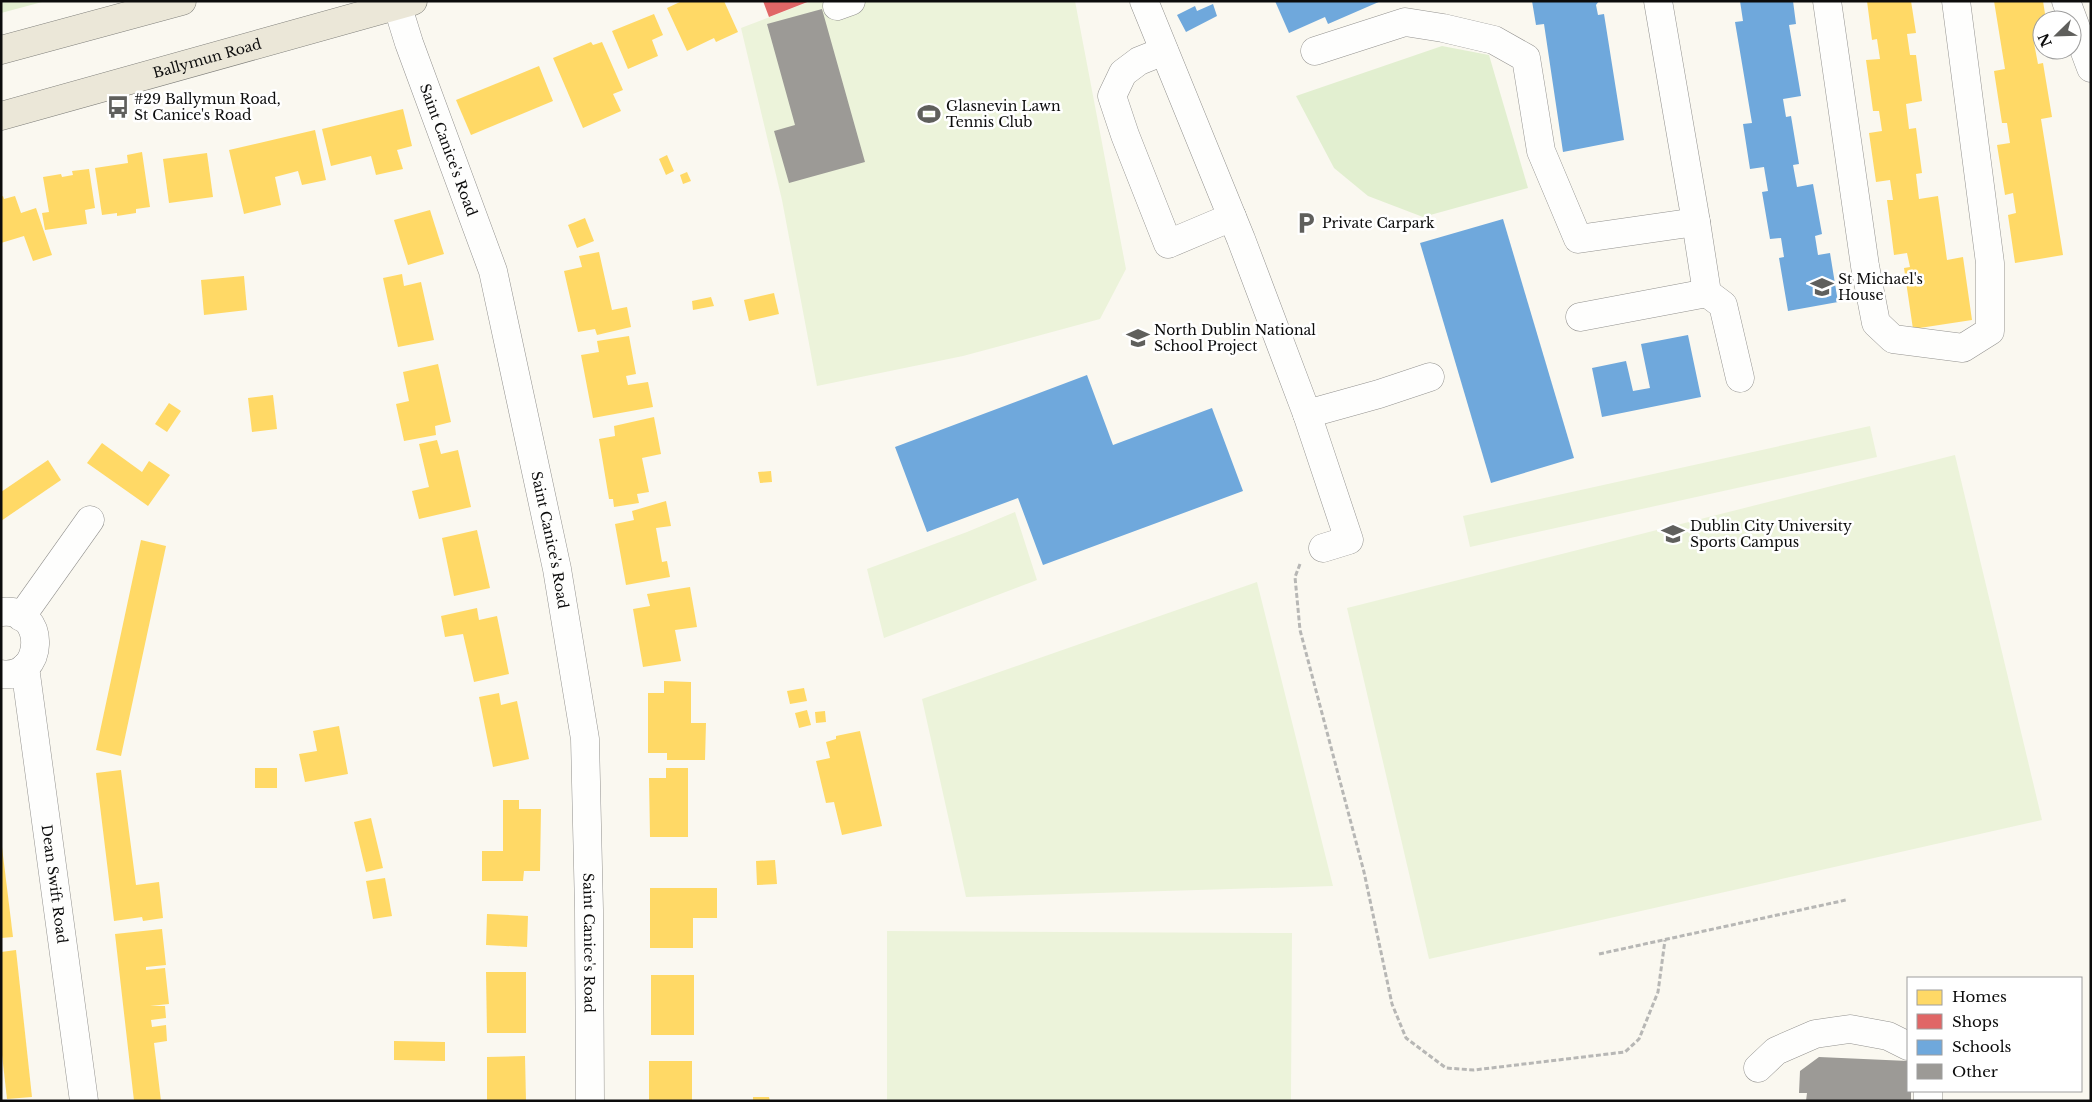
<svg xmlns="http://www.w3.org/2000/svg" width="2092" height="1102" font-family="'Libre Baskerville',serif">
<rect width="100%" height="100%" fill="#faf8f0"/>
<g fill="#e2efd0">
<path d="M1 1H46L1 13Z"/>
<path d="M1442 46 1489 55 1528 188 1423 217 1368 196 1334 168 1296 96Z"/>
</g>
<g fill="#ecf3da">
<path d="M811 1H1075L1126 269 1100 319 963 356 817 386 782 200 741 28Z"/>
<path d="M1870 426 1877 457 1470 547 1463 516Z"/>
<path d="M1955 455 2042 820 1429 959 1347 608Z"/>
<path d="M1015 512 1037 580 884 638 867 569 967 532Z"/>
<path d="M1257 582 1333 886 966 897 922 699Z"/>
<path d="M887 931 1292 933 1291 1101H887Z"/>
</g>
<g fill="#ffd966">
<path d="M682 1H724L738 32 716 42 714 38 687 51 667 8Z"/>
<path d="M1867 1H1911L1916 33 1907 34 1910 55H1916L1922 101 1906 104 1909 129 1916 128 1922 173 1916 174 1919 199 1938 196 1947 260 1963 257 1972 320 1913 329 1904 268 1910 267 1907 253 1894 255 1887 200H1893L1890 180 1876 182 1869 133 1882 131 1879 111H1873L1866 60 1880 59 1877 39 1872 40Z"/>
<path d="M1994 1H2043L2046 20H2042V42L2034 43 2038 64 2043 63 2052 117 2041 119 2063 255 2015 263 2008 215 2016 213 2013 193 2005 195 1997 145 2010 143 2007 123H2002L1994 71 2005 69Z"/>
<path d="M654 14 663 35 652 40 658 56 628 69 612 31Z"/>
<path d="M591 42 593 45 602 42 623 90 613 94 621 111 583 128 553 58Z"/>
<path d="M539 66 553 101 471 135 456 100Z"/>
<path d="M403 109 412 146 397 150 403 169 376 175 371 156 331 166 322 129Z"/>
<path d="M315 130 326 180 302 185 298 171 275 177 281 205 244 214 229 150Z"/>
<path d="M142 152 150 207 136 209V213L117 216V213L102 215 95 168 128 163 127 155Z"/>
<path d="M207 153 213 197 169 203 163 159Z"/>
<path d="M667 155 674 171 666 175 659 159Z"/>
<path d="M89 169 95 208 85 210 87 224 45 230 42 213 49 212 43 177 61 174 62 177 73 175 72 171Z"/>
<path d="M687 172 691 181 683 184 680 175Z"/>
<path d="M3 196 4 199 15 196 21 213 36 208 52 255 33 261 24 236 1 243V197Z"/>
<path d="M430 210 444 254 408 265 394 220Z"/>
<path d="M585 218 594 241 577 248 568 225Z"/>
<path d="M599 252 612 310 627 307 631 327 597 335 595 329 578 332 564 271 582 267 579 256Z"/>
<path d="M402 274 404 286 421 282 434 340 398 347 383 278Z"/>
<path d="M244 276 247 310 204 315 201 280Z"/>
<path d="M774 293 779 314 749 321 744 300Z"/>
<path d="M711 297 714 306 693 310 692 301Z"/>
<path d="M629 336 636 374 626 376 628 385 648 382 653 407 593 418 581 355 599 352 597 341Z"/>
<path d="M438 364 451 422 435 426 436 435 404 441 396 404 409 401 403 372Z"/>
<path d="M273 395 277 429 252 432 248 398Z"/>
<path d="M169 403 181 411 167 432 155 424Z"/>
<path d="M654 417 661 454 642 458 649 492 637 494 639 503 614 507 613 499H609L599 439 615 436 614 426Z"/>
<path d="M437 440 441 454 458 450 471 507 419 519 412 491 429 487 419 444Z"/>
<path d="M102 443 142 472 149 461 170 475 148 506 87 463Z"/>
<path d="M48 460 61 480 1 521V492Z"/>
<path d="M771 471 772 482 760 483 758 472Z"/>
<path d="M666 501 671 526 656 528 662 562 667 561 670 577 626 585 615 524 634 520 632 511Z"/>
<path d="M477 530 490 588 454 596 442 538Z"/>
<path d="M141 540 166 546 121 756 96 750Z"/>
<path d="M690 587 697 627 675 630 681 661 643 667 633 609 650 606 647 594Z"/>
<path d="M477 608 479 620 497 616 509 674 474 682 463 634 445 637 441 616Z"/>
<path d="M664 681 691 682V723H706L705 760H667V753H648V693H664Z"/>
<path d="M804 688 807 701 790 704 787 691Z"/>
<path d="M499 693 501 705 517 701 529 759 493 767 479 697Z"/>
<path d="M807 710 811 725 799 728 795 713Z"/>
<path d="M825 711 826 722 816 723 815 712Z"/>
<path d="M339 726 348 774 305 782 299 754 317 751 313 731Z"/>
<path d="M860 731 882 826 842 835 834 802 826 803 816 761 830 758 826 742 836 739V736Z"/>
<rect x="255" y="768" width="22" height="20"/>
<path d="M666 768H688V837H650L649 778H666Z"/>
<path d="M121 770 136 885 159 882 163 918 143 921 142 917 114 921 96 773Z"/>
<path d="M503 800H519V809H541L540 871H524L523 881H482V851H503Z"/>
<path d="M371 818 383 868 366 872 354 822Z"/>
<path d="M1 839 13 937 1 938Z"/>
<path d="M775 860 777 884 757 885 756 861Z"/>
<path d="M385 878 392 916 373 919 366 881Z"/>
<path d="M650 888H717V918H693V948H650Z"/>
<path d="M487 914 528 916 527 947 486 945Z"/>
<path d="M162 929 166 965 146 967V970L165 968 169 1004 150 1006H165L166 1018 151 1020 152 1027 166 1025 167 1041 154 1043 161 1101H134L115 934Z"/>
<path d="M16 950 32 1097 7 1099 1 1046V952Z"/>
<path d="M486 972H526V1033H487Z"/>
<rect x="651" y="975" width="43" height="60"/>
<path d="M394 1041 445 1042V1061L394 1060Z"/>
<path d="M525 1056 526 1101H487V1057Z"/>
<rect x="649" y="1061" width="43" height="40"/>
<path d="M753 1097H769L770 1101H753Z"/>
</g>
<path fill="#e06666" d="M763 1H810L769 17Z"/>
<g fill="#6fa8dc">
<path d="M1275 1H1381L1328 24 1325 17 1289 33Z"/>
<path d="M1532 1H1599L1596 5 1598 15 1604 14 1624 140 1563 152 1544 24 1536 25Z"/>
<path d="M1740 1H1793L1796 24 1789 25 1801 96 1783 99 1786 117 1791 116 1799 164 1793 165 1797 187 1813 184 1822 234 1815 236 1818 255 1830 253 1838 302 1788 311 1779 258 1784 257 1781 238 1770 239 1762 192 1768 191 1764 167 1750 169 1743 124 1752 123 1735 22 1743 21Z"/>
<path d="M1213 4 1217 16 1186 32 1177 15 1195 6 1197 11Z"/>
<path d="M1503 219 1574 458 1491 483 1420 243Z"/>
<path d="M1688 335 1701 397 1602 417 1592 368 1626 361 1633 391 1650 388 1641 344Z"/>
<path d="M1087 375 1113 445 1212 408 1243 491 1043 565 1018 498 927 532 895 447Z"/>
</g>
<g fill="#9c9a96">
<path d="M822 9 865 162 789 183 774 131 795 125 767 24Z"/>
<path d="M1819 1057 1908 1061V1091H1911V1101H1806L1807 1093H1799L1800 1071Z"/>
</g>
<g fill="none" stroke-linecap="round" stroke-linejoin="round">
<defs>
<g id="minor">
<path id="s1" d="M396 1 409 43 493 271 557 569 585 739 589 910 590 1101"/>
<path d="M1144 1 1241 239 1307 414 1379 394 1430 377"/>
<path d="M1658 1 1696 222 1707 293 1723 305 1740 378"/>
<path d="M1827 1 1865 266 1876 323 1893 339 1963 348 1990 331V263L1956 1"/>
<path d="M2066 1 2091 68"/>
<path d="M837 6 851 1"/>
<path d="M1164 51 1139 61 1123 73 1112 96 1125 135 1168 244 1232 217"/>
<path d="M1315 51 1405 22 1443 28 1494 40 1526 58 1541 151 1578 239 1696 222"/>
<path d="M1580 317 1707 293"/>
<path d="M1307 414 1349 540 1323 548"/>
<path d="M1 612C48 606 45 681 1 674"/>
<path d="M21 617 90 520"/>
<path id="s2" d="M25 667 84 1101"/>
<path d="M1758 1068 1776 1051 1815 1034 1850 1029 1888 1036 1908 1046"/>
<path d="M1928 1101V1091"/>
</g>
<g id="major">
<path d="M1 50 182 1"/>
<path id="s3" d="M1 116 413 1"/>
</g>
</defs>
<use href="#minor" stroke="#93928f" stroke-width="29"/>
<use href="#major" stroke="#80807c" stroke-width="29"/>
<g stroke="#b7b7b5" stroke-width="3" stroke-dasharray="5 2.5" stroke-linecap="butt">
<path d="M1300 564 1295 577 1300 630 1364 872 1392 1004 1406 1038 1446 1068 1474 1070 1625 1052 1639 1039 1658 992 1665 940"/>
<path d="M1599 954 1846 900"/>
</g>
<use href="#minor" stroke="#fefefd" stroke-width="28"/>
<use href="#major" stroke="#ebe7d8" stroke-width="28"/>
</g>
<defs>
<symbol id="bus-bare" viewBox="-9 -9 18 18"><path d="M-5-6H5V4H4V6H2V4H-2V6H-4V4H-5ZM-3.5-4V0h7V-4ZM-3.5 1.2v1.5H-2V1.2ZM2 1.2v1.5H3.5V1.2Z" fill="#5f5f5c" stroke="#fff" stroke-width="2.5" paint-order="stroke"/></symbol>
<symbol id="stadium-bare" viewBox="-9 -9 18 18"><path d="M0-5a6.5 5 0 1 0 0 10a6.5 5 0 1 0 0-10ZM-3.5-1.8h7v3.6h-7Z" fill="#5f5f5c" stroke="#fff" stroke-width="2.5" paint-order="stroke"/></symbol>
<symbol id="parking-bare" viewBox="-9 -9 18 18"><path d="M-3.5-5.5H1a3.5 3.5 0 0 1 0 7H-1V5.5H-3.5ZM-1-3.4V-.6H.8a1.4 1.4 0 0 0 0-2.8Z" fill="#5f5f5c" stroke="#fff" stroke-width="2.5" paint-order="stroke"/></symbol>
<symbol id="school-bare" viewBox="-9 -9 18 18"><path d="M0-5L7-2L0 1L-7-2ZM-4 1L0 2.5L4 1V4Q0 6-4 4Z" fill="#5f5f5c" stroke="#fff" stroke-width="2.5" paint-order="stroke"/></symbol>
<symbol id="university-bare" viewBox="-9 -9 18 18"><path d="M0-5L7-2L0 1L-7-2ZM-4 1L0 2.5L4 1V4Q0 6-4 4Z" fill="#5f5f5c" stroke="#fff" stroke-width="2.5" paint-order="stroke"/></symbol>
</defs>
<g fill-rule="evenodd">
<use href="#bus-bare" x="102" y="91" width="32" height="32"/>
<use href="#stadium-bare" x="913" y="98" width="32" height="32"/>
<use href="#parking-bare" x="1290" y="207" width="32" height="32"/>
<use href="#school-bare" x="1806" y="271" width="32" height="32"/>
<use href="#school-bare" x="1122" y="322" width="32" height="32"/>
<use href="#university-bare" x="1657" y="518" width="32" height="32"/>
</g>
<g text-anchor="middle" stroke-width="5" stroke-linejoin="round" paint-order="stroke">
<g font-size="14" fill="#0c0c0c" stroke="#fff">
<text dy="5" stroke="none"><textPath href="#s3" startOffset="214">Ballymun Road</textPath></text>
<text dy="5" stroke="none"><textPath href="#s1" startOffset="158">Saint Canice's Road</textPath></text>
<text dy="5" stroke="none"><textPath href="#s1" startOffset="562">Saint Canice's Road</textPath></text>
<text dy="5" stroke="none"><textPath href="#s2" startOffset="219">Dean Swift Road</textPath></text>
<text dy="5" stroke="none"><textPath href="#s1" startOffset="968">Saint Canice's Road</textPath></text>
</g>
<g font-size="14" fill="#0c0c0c" stroke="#fff" text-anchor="start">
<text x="134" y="104">#29 Ballymun Road,<tspan x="134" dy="16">St Canice's Road</tspan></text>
<text x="946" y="111">Glasnevin Lawn<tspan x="946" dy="16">Tennis Club</tspan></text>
<text x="1322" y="228">Private Carpark</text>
<text x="1838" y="284">St Michael's<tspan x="1838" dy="16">House</tspan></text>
<text x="1154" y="335">North Dublin National<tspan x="1154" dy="16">School Project</tspan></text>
<text x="1690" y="531">Dublin City University<tspan x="1690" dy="16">Sports Campus</tspan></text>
</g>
</g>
<rect width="2092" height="1102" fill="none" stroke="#0c0c0c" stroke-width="5"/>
<rect x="1907" y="977" width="175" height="115" fill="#ffffff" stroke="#9e9e9e"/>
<rect x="1917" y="990" width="25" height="15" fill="#ffd966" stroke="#9e9e9e"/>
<text x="1952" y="1002" font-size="15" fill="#0c0c0c">Homes</text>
<rect x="1917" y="1014" width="25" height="15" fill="#e06666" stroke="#9e9e9e"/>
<text x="1952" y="1027" font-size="15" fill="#0c0c0c">Shops</text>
<rect x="1917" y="1040" width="25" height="15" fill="#6fa8dc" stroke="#9e9e9e"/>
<text x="1952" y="1052" font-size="15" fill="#0c0c0c">Schools</text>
<rect x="1917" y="1064" width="25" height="15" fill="#9c9a96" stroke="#9e9e9e"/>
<text x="1952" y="1077" font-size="15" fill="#0c0c0c">Other</text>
<g transform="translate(2057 35) rotate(247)"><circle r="24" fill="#ffffff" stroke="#9e9e9e"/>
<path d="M0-4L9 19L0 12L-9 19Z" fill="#5f5f5c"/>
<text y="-8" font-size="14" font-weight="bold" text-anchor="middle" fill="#0c0c0c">N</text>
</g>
</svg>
